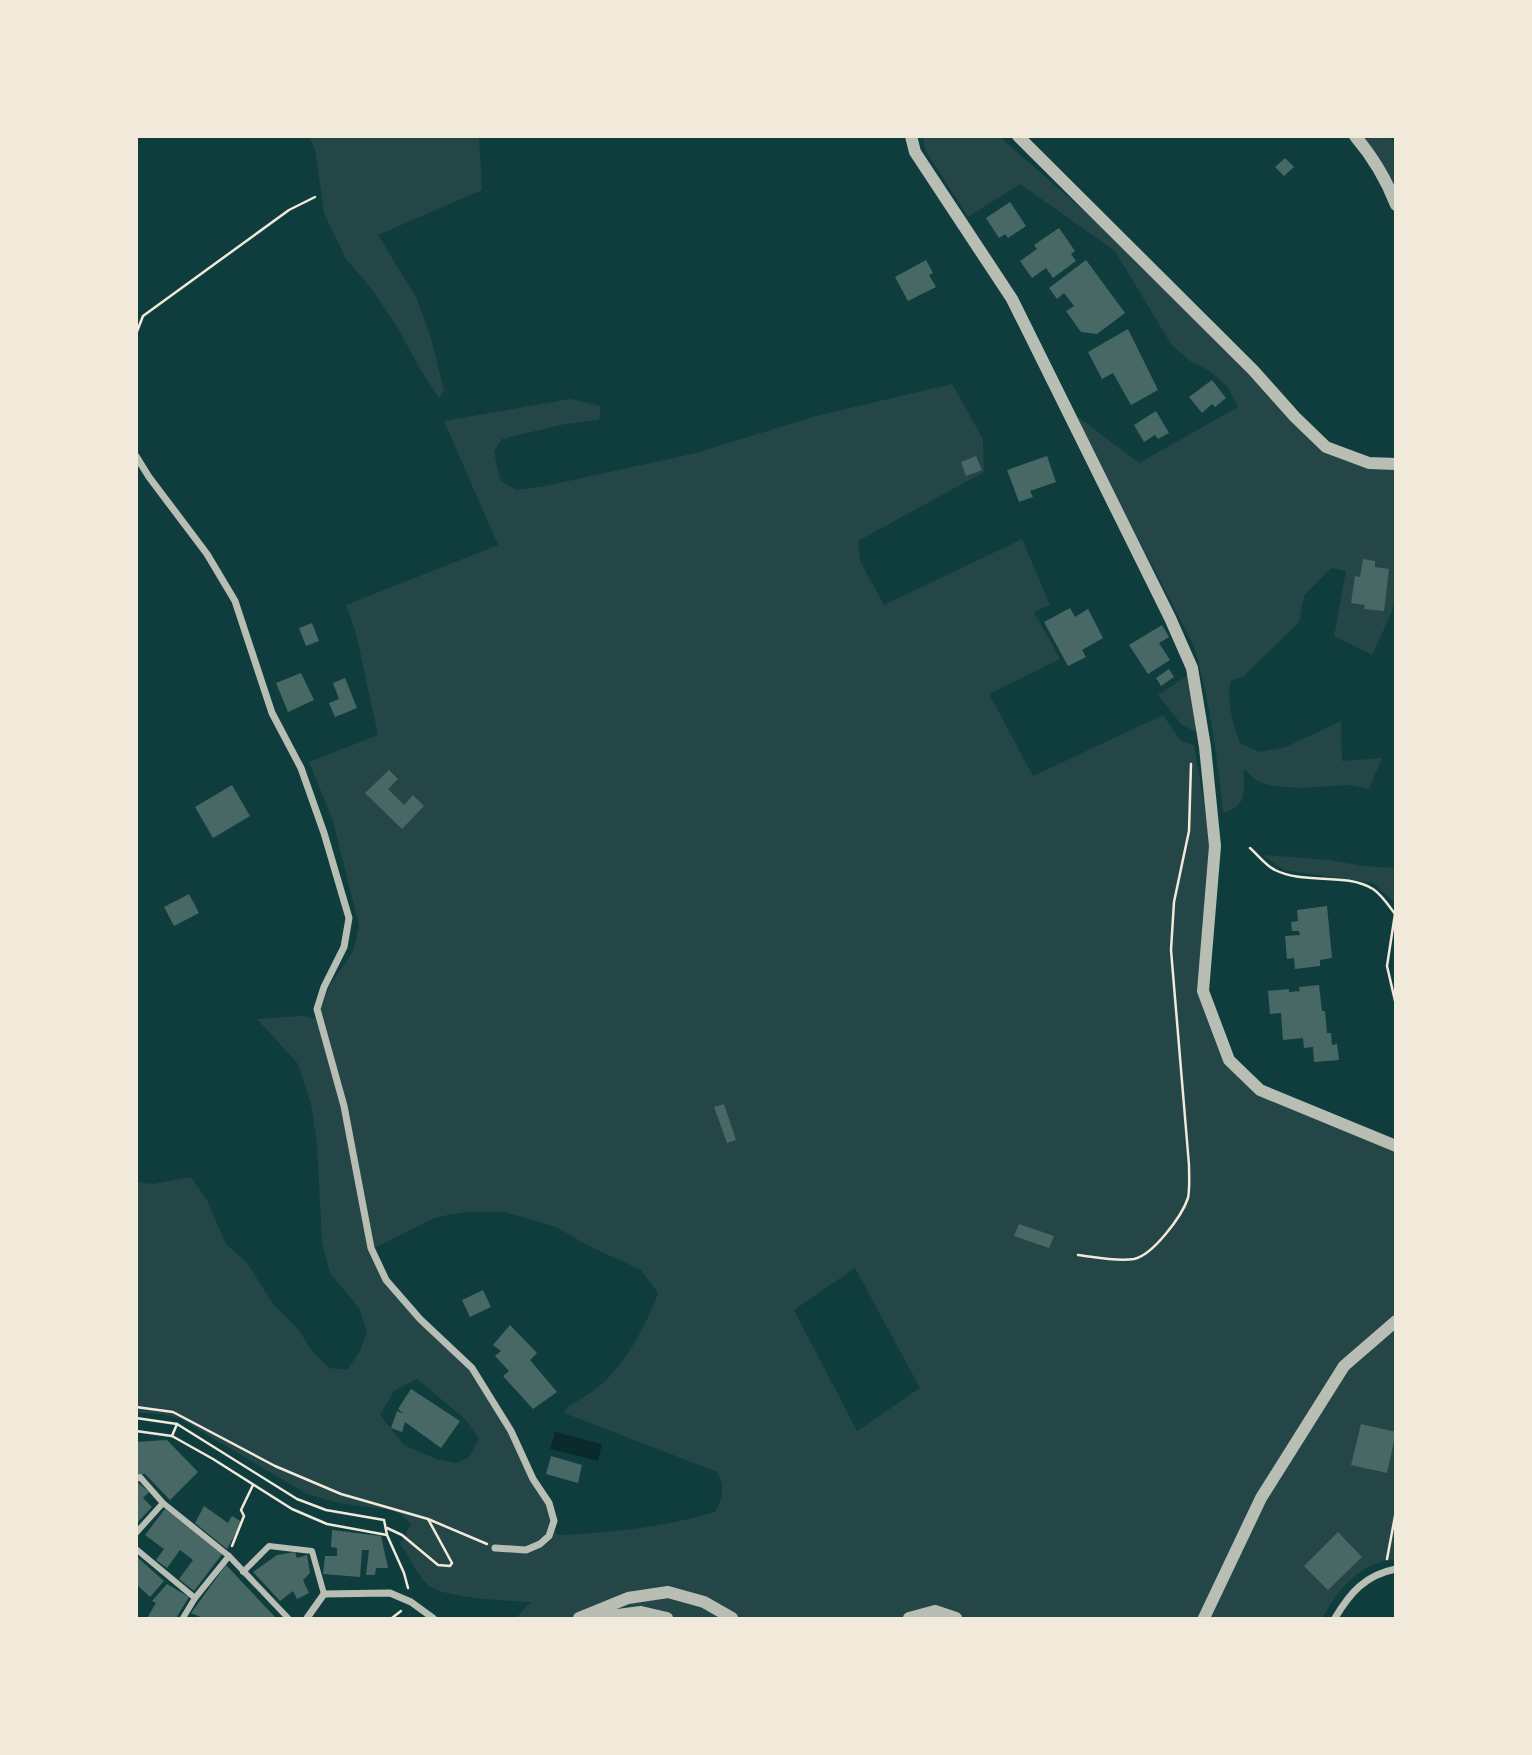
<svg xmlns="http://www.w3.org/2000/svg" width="1532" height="1755" font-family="'Varela Round',sans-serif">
<rect width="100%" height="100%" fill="#0f3d3e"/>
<g fill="#244646" fill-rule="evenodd">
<path d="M309 137H479L482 190 378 235 417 299 431 338 444 391 439 398 422 372 396 325 372 289 346 259 324 213 315 149Z"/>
<path d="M923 137H1000L1114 237 1323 450 1395 467V595L1392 612 1372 655 1334 636 1346 571 1331 568 1304 596 1299 622 1244 676 1231 681C1226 702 1233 724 1240 743L1259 752 1286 747 1341 721 1342 761 1382 758 1369 789 1349 785 1301 788 1272 786 1257 781 1244 769C1244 791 1248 806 1223 813 1217 756 1210 701 1194 646L1073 413 1139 463 1238 407 1228 387 1208 370 1190 361 1171 344 1115 251 1020 184 968 217 925 150Z"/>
<path d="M1360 137H1391L1395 144V194Z"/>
<path d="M952 384 983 439 984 472 858 541 860 561 884 605 1022 539 1050 605 1034 612 1060 659 989 694 1033 776 1163 715 1181 741 1194 745 1211 845 1200 992 1225 1062 1257 1092 1395 1151V1559C1358 1564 1340 1588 1322 1618H516L531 1602C509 1601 443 1598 428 1585 417 1575 409 1556 400 1544L411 1524 400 1514 390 1510 338 1503 307 1494 179 1418 162 1414 137 1413V1182L153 1184 191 1177 207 1200 226 1244 247 1263 274 1305 298 1329 313 1352 330 1368 347 1370 360 1351 367 1332 359 1308 330 1273 322 1243 317 1143 311 1104 298 1064 257 1019 302 1016 316 1019 342 1111 368 1249 382 1281 412 1315 470 1370 510 1436 546 1504 557 1535C610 1533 664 1527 715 1512 723 1497 725 1486 717 1472L564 1413 568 1407C580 1399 593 1392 604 1382 628 1360 647 1323 658 1293L641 1270 587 1245 556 1227 505 1212H466L448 1215 432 1219 374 1248 320 1010 330 985 353 952 359 926 333 821 309 762 378 735 356 633 346 605 498 545 444 421 570 399 601 406 599 420 565 424 502 439 494 451 500 480 516 490 545 486 696 453 816 416ZM855 1268 920 1388 857 1431 794 1310ZM417 1379 465 1419 479 1439 469 1457 456 1463 436 1459 404 1445 380 1415 394 1391Z"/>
<path d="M1187 676 1198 733 1181 724 1158 695Z"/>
<path d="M1263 855 1329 860 1364 866 1395 868V903L1373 883 1284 870Z"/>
</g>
<path fill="#0a2a2b" d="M555 1432 602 1444 598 1461 550 1449Z"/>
<g fill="#486865">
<path d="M1285 158 1294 167 1284 176 1275 167Z"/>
<path d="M1010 202 1026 226 1008 238 1005 234 999 238 986 218Z"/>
<path d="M1059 228 1075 251 1071 254 1076 261 1053 278 1046 268 1032 278 1020 261 1037 249 1034 245Z"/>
<path d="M926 260 933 273 929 275 936 287 908 301 895 277Z"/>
<path d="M1086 260 1125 313 1097 334 1081 332 1066 311 1074 306 1064 293 1057 299 1049 288Z"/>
<path d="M1128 329 1158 390 1131 405 1113 373 1102 379 1088 352Z"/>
<path d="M1212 380 1226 398 1215 407 1212 404 1202 413 1189 397Z"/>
<path d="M1156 411 1169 433 1158 439 1155 435 1144 442 1134 425Z"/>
<path d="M976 456 982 470 966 476 961 462Z"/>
<path d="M1047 456 1056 482 1030 491 1033 497 1019 502 1007 470Z"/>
<path d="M1363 559 1375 561V567L1389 569 1384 611 1364 609 1365 605 1351 603 1355 576 1360 577Z"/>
<path d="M1070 608 1075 617 1088 609 1103 638 1082 650 1086 657 1068 666 1044 622Z"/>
<path d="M312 623 319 641 306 646 299 628Z"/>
<path d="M1162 625 1169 637 1159 643 1170 660 1148 674 1129 645Z"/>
<path d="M1169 669 1174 677 1161 686 1156 678Z"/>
<path d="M301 673 314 700 288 712 276 683Z"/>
<path d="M345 678 357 708 335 717 329 703 339 699 333 683Z"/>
<path d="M389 770 398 779 388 789 404 805 413 795 424 806 402 829 365 793Z"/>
<path d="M232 785 250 816 213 838 195 807Z"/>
<path d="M189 894 199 913 174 926 164 907Z"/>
<path d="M1327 906 1332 958 1320 960V966L1295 969 1294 958 1287 959 1285 936 1300 935 1299 931H1292L1291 922 1298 921 1297 910Z"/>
<path d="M1319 985 1322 1011H1325L1327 1033H1331L1332 1045 1337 1044 1339 1060 1314 1062 1313 1047 1304 1048 1303 1038 1283 1040 1281 1013 1270 1014 1268 991 1289 989V992L1300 991 1299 987Z"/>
<path d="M724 1104 736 1140 727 1143 714 1107Z"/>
<path d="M1019 1224 1054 1236 1049 1248 1014 1236Z"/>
<path d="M483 1290 491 1307 470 1317 462 1300Z"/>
<path d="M510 1325 537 1353 530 1360 557 1392 533 1409 503 1376 509 1371 495 1356 501 1351 493 1345Z"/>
<path d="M411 1389 460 1421 441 1448 405 1422 402 1432 391 1428 397 1411 404 1414 398 1409Z"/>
<path d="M1361 1424 1396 1432 1387 1473 1351 1465Z"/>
<path d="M167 1440 198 1472 170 1500 145 1474 136 1475V1442Z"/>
<path d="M551 1456 582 1465 578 1483 546 1474Z"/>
<path d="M136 1481 149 1492 143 1498 152 1507 136 1524Z"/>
<path d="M204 1506 228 1523 232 1516 242 1522 227 1549 195 1523Z"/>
<path d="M165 1509 223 1553 194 1591 179 1579 193 1560 180 1550 167 1568 156 1560 164 1549 145 1535Z"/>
<path d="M332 1530 381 1536 388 1568H376L375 1575H366L369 1550H362L360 1577 323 1574 325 1556H337V1548L331 1547Z"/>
<path d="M1338 1532 1362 1557 1328 1590 1304 1566Z"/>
<path d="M295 1552 297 1558 307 1555 310 1573 303 1580 309 1593 297 1599 293 1591 280 1601 253 1572 277 1555Z"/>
<path d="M136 1556 164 1581 150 1597 136 1584Z"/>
<path d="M226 1565 276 1618H203L191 1613Z"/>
<path d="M167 1584 189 1597 176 1618H147L156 1603 152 1601Z"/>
</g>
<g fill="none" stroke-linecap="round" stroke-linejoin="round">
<g stroke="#f1e9da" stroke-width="2.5">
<path d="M136 334 143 316 289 210 315 197"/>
<path d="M1250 848C1258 855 1266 866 1275 870 1305 885 1345 872 1373 889 1382 895 1389 906 1395 914L1387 966 1396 1005"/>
<path d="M1078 1255C1095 1257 1117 1262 1134 1259 1153 1255 1182 1216 1188 1198 1190 1188 1189 1176 1189 1165L1171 950 1174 902 1189 831 1191 764"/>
<path d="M136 1407 173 1412 275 1466 341 1494 428 1519 487 1544"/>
<path d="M136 1418 177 1424 297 1499 326 1510 384 1520 387 1535"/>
<path d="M136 1431 172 1436 213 1459 292 1509 327 1524 387 1535 404 1573 408 1588"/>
<path d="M172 1436 177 1424"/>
<path d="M387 1528 402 1535 438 1565 450 1566 452 1563 428 1519"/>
<path d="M232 1546 244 1516 241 1510 253 1485"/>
<path d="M1387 1559 1396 1511"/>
<path d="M392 1618 401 1611"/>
</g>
<g stroke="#b8beb3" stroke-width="6">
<path d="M136 1479 140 1477 163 1503 229 1556 288 1618"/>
<path d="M136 1533 163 1503"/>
<path d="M136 1549 195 1598"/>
<path d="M243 1572 269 1546 312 1551 324 1594"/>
<path d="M183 1618 195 1598 229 1556"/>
</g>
<g stroke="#b8beb3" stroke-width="7">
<path d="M136 456 149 477 207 554 235 601 272 713 301 768 324 833 349 918 344 947 324 987 317 1009 344 1106 371 1248 386 1280 420 1319 472 1368 511 1431 533 1479 549 1503 554 1521 549 1536 540 1544 526 1550 495 1548"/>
<path d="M307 1618 324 1594 390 1593 411 1602 433 1618"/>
<path d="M1335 1618C1350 1593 1365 1575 1396 1569"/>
</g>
<g stroke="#b8beb3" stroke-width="12">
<path d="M911 136 915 152 1012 299 1170 618 1192 668 1205 747 1215 846 1203 991 1229 1060 1260 1090 1396 1146"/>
<path d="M1018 136 1253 370 1295 417 1326 447 1369 463 1396 464"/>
<path d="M1355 136C1372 156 1387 181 1396 205"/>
<path d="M579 1618 628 1598 668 1592 704 1602 732 1618"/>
<path d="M594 1618 641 1612 667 1618"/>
<path d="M909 1618 935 1611 956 1618"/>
<path d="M1204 1618 1261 1498 1344 1366 1396 1321"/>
</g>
</g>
<rect width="1532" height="1755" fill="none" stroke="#f1e9da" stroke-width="276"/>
</svg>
